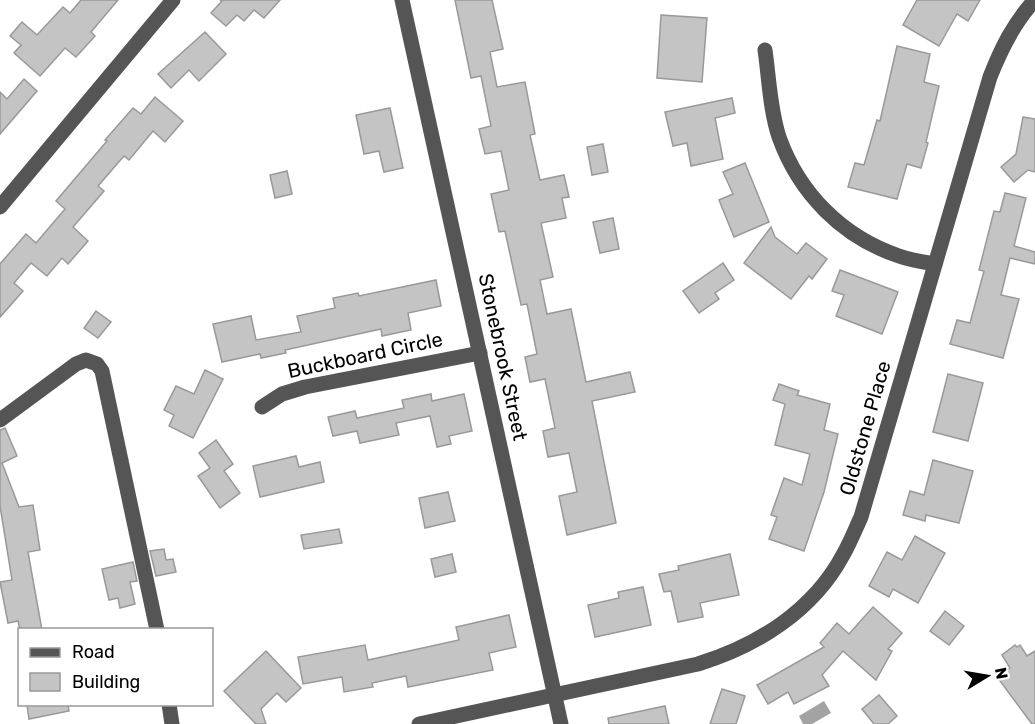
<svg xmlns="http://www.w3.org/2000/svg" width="1035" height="724" font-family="Rubik,sans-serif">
<rect width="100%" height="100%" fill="#fff"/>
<path fill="#a3a3a3" d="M824 701 831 713 812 724H803L799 716Z"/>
<g fill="#c4c4c4" stroke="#999" stroke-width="1.5">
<path d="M81 0H118L91 32 95 36 76 57 65 48 40 76 14 53 21 45 10 36 22 22 37 35 63 7 70 13Z"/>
<path d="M220 0H280L264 18 254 10 244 21 237 15 226 26 211 13 222 1Z"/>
<path d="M455 0H492L503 49 490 52 497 87 525 82 535 134 530 135 540 180 564 175 569 197 562 198 566 218 541 223 553 277 540 280 547 314 571 309 586 382 630 372 635 392 592 401 616 523 567 535 559 496 577 492 569 453 548 457 543 431 555 428 545 379 530 382 525 357 537 354 527 304 521 305 505 231 499 232 491 194 509 190 501 151 485 154 479 129 491 126 481 76 471 78Z"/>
<path d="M917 0H980L968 21 957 14 939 46 903 25Z"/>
<path d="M661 15 707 18 702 82 657 78Z"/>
<path d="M205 32 226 54 199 81 189 70 171 88 158 74Z"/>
<path d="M897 46 930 54 924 82 939 86 926 142 928 143 921 168 907 164 897 199 848 187 855 163 864 165 877 120 880 121Z"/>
<path d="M24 79 37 91 0 134V92L7 99Z"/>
<path d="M155 97 183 121 165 142 153 131 129 160 124 156 98 186 104 191 73 227 88 241 68 264 62 258 47 276 31 263 14 283 23 291 0 317V264L26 234 36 243 65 209 56 201 107 141 105 140 133 108 141 114Z"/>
<path d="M732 98 735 113 715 118 723 159 691 166 687 143 673 146 665 112Z"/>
<path d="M390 108 403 168 384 172 379 151 364 154 356 115Z"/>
<path d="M1023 117 1035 119V172L1028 170 1014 182 1001 167 1016 154Z"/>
<path d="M603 144 608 172 592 175 587 147Z"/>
<path d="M745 163 769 222 734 237 719 200 733 194 723 172Z"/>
<path d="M287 171 292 194 275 198 270 175Z"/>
<path d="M1005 193 1026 198 1014 246 1035 252V264L1010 258 1001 295 1019 299 1003 358 950 344 957 320 970 323 984 271 979 270 994 211 1000 212Z"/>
<path d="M613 218 619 249 600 253 593 222Z"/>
<path d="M771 227 775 237 797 254 806 243 827 259 812 279 809 276 791 299 744 263Z"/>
<path d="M723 263 734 280 715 293 719 299 699 313 683 291Z"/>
<path d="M840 270 898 292 882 334 836 316 844 295 832 291Z"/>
<path d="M436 280 441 306 408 313 411 330 382 336 381 329 285 350 286 353 261 358 260 354 222 362 213 324 251 316 256 340 301 332 297 316 335 308 333 298 358 293 359 296Z"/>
<path d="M96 311 111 322 98 338 84 328Z"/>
<path d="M205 370 223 379 193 438 169 426 174 415 164 410 176 386 194 394Z"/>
<path d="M948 374 983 383 968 441 933 432Z"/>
<path d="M779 384 799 391 797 395 830 404 824 430 838 434 824 492 804 551 769 539 777 517 771 515 784 478 802 485 810 454 775 445 785 404 773 400Z"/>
<path d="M431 394 432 401 464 394 472 431 449 436 451 444 437 447 430 416 396 423 399 435 360 443 357 431 333 436 328 417 355 411 357 418 404 408 402 400Z"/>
<path d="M5 428 17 456 2 463 19 507 33 505 40 550 28 552 42 630H20L18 621 8 623 0 582 12 580 0 506V430Z"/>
<path d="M216 440 233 464 224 471 240 493 220 508 198 476 210 468 199 453Z"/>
<path d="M296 456 299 467 320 462 324 482 260 497 253 466Z"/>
<path d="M933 460 973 471 959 523 926 515 925 521 903 515 910 491 924 495Z"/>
<path d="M448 492 455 521 425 528 419 498Z"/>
<path d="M339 529 342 543 304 549 301 535Z"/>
<path d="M915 536 945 553 918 603 893 589 889 597 869 586 887 552 902 560Z"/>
<path d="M164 549 166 560 173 559 176 572 156 576 150 551Z"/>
<path d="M452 554 456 572 435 577 431 559Z"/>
<path d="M730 554 739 595 700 603 703 617 678 622 671 591 664 592 659 574 679 570 678 566Z"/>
<path d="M133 562 137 581 130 582 135 604 120 608 118 598 109 600 102 569Z"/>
<path d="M643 587 651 625 595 637 588 605 619 598 618 592Z"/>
<path d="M873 607 902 633 888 649 892 651 876 680 843 651 822 675 829 686 794 704 788 692 768 704 757 685 824 647 820 643 837 623 849 634Z"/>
<path d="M945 611 964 626 949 645 930 631Z"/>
<path d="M509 615 516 647 489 653 493 670 408 687 406 676 372 683 373 687 344 692 342 677 303 684 298 657 365 645 368 660 459 640 456 627Z"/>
<path d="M1015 645 1017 647 1020 645 1027 656 1035 651V724H1032L997 677 1010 668 1002 655Z"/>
<path d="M266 651 301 688 286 702 277 693 261 709 266 724H256L224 691Z"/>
<path d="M722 689 745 696 736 724H710Z"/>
<path d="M879 695 897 716 888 724H874L862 709Z"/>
<path d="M27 705H68L69 711 29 719Z"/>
<path d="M665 706 669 724H609L608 718Z"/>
</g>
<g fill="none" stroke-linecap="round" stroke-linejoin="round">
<g stroke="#555" stroke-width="15">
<path d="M402 0 561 724"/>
<path d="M765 50C769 78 770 110 779 137 799 193 842 237 899 256 910 260 923 262 935 264"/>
<path d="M0 207 173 0"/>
<path d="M262 407 282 394 305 387 480 353"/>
<path d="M0 420 76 364 86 360 97 364 102 371 157 630"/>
<path d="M169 704 172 724"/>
<path d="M419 724 698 664C757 646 813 611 843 555 850 543 855 530 861 517L990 77C1001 49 1014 22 1035 0"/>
</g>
</g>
<g text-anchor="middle" stroke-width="4.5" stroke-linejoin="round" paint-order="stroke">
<g font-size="20" fill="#000" stroke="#fff">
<text transform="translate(365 355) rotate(-12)" y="7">Buckboard Circle</text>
<text transform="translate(503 357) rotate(78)" y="7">Stonebrook Street</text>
<text transform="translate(865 428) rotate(-74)" y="7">Oldstone Place</text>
</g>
</g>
<rect x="18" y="628" width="195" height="78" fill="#ffffff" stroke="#999999" stroke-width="1.5"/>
<rect x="30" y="648" width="30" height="9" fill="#555555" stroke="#999999" stroke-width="1.5"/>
<text x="72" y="658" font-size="18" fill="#000000">Road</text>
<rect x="30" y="673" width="30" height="18" fill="#c4c4c4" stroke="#999999" stroke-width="1.5"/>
<text x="72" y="688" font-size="18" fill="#000000">Building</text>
<g transform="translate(987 676) rotate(79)" stroke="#ffffff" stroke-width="4.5" paint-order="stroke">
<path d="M0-4.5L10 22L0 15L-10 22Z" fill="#000000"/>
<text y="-9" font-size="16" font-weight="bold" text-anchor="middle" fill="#000000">N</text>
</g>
</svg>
